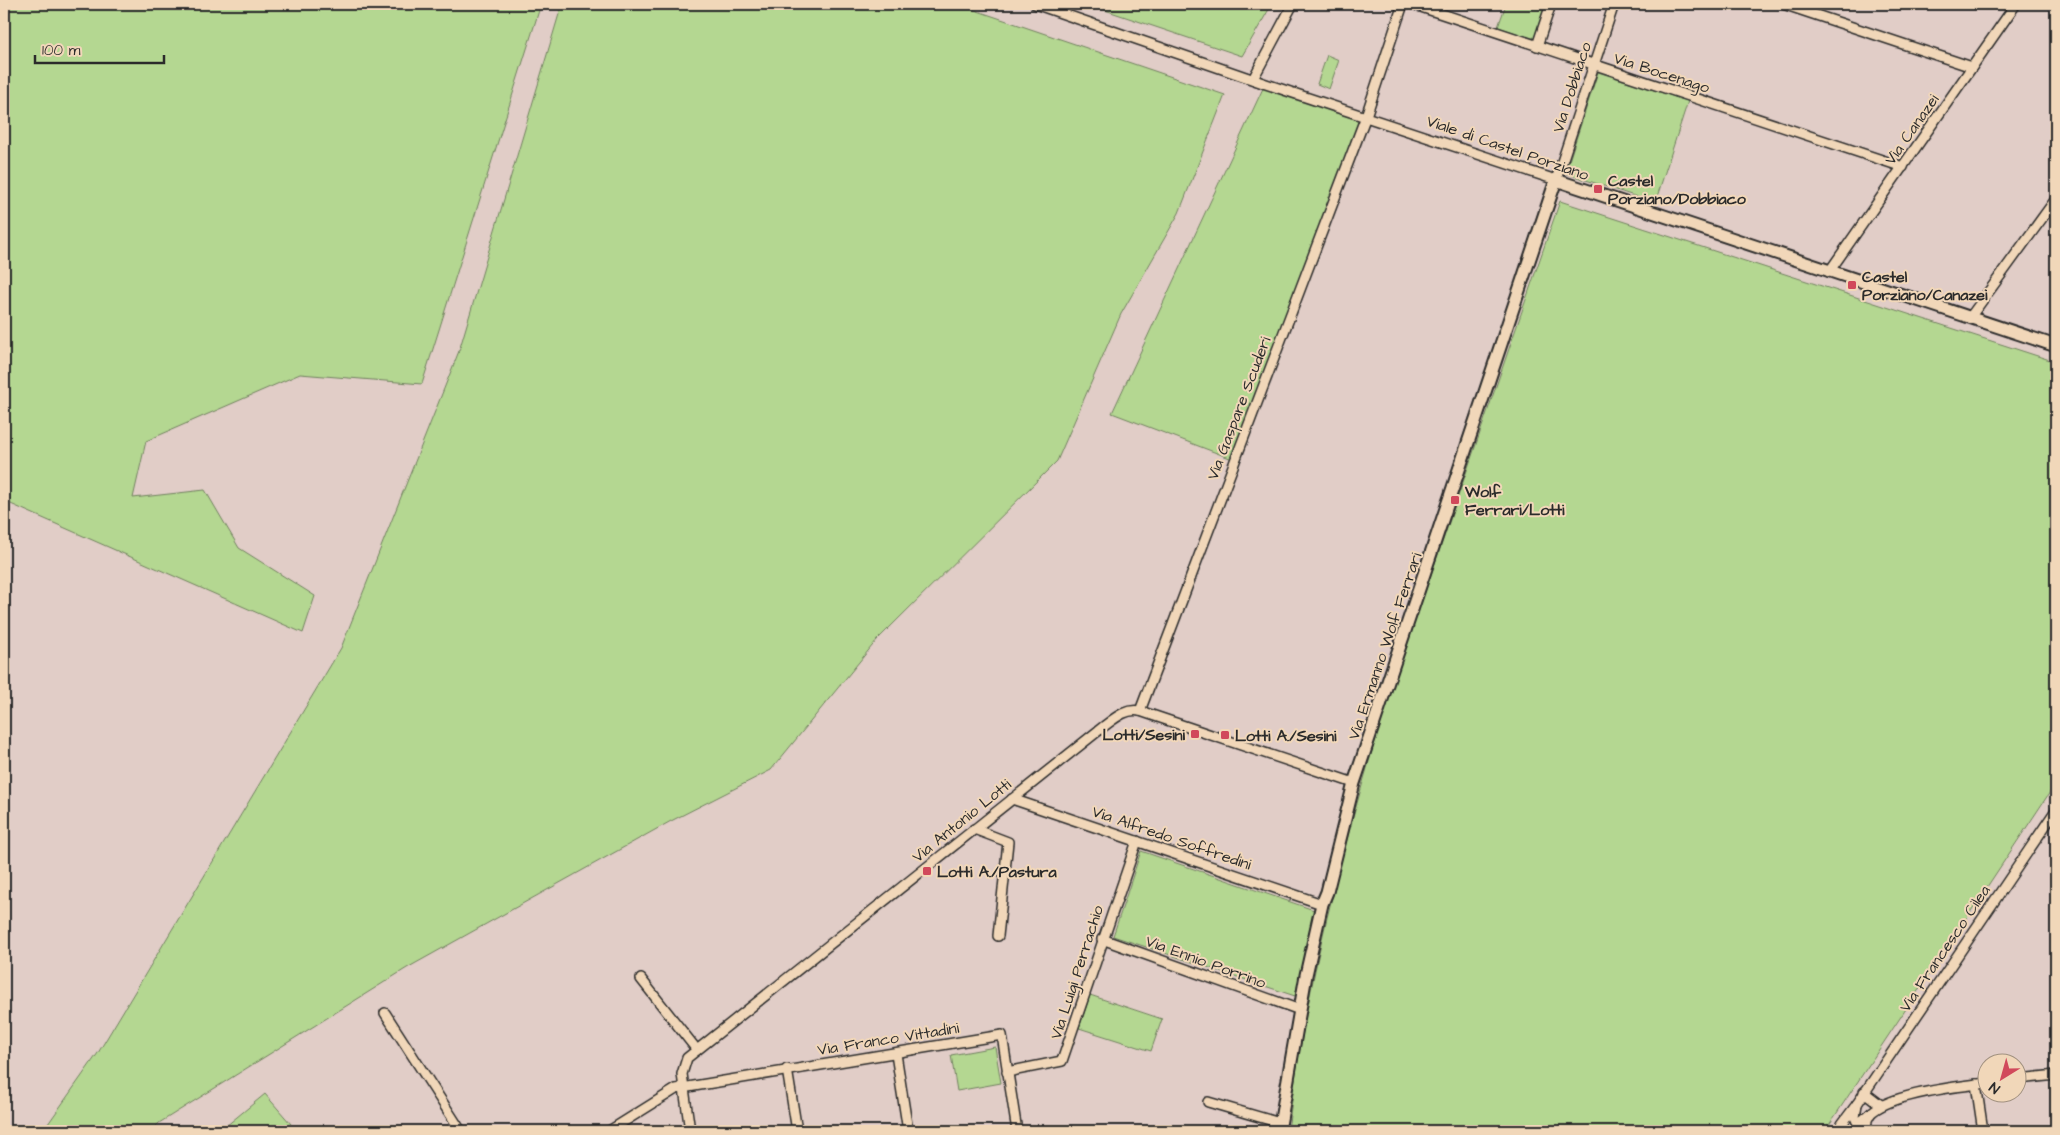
<svg xmlns="http://www.w3.org/2000/svg" width="2060" height="1135" font-family="'Architects Daughter',sans-serif">
<rect width="100%" height="100%" fill="#e1cdc7"/>
<filter id="ink" filterUnits="userSpaceOnUse"><feTurbulence type="fractalNoise" baseFrequency=".02" numOctaves="2"/><feDisplacementMap in="SourceGraphic" scale="10" xChannelSelector="R" yChannelSelector="G"/><feConvolveMatrix kernelMatrix="1 2 1 2 8 2 1 2 1" color-interpolation-filters="sRGB"/></filter>
<g filter="url(#ink)">
<g fill="#b4d791" stroke="#70815e">
<path d="M4 4H541L422 384 300 374 146 441 133 498 205 490 239 548 315 596 303 633 4 501Z"/>
<path d="M562 4H957L1225 95 1179 213 1121 314 1057 461 877 640 771 770 671 821 407 968 159 1123 151 1131H43L98 1053 341 648 459 351Z"/>
<path d="M1087 4H1272L1242 56Z"/>
<path d="M1506 4H1546L1534 39 1498 27Z"/>
<path d="M1327 55 1339 60 1329 89 1317 84Z"/>
<path d="M1598 72 1688 101 1655 203 1565 173Z"/>
<path d="M1265 84 1366 116 1235 460 1112 413Z"/>
<path d="M1560 201 2056 362V783L1825 1131H1742L1740 1125 1695 1131H1288C1305 987 1343 846 1385 708Z"/>
<path d="M1141 851 1314 910 1295 996 1113 936Z"/>
<path d="M1090 995 1162 1019 1151 1051 1079 1028Z"/>
<path d="M995 1047 1001 1083 957 1091 951 1055Z"/>
<path d="M265 1094 291 1124 282 1131H220Z"/>
</g>
<g fill="none" stroke-linecap="round" stroke-linejoin="round">
<defs>
<g id="minor">
<path d="M1035 4 1263 83 1556 180 1614 4"/>
<path d="M1412 4 1903 167"/>
<path d="M1783 4 1972 67"/>
<path d="M1537 46 1551 4"/>
<path d="M1253 79 1293 4"/>
<path d="M1829 272 2016 4"/>
<path d="M1971 316 2056 199"/>
<path d="M1140 711 1366 116 1403 4"/>
<path d="M1012 799 1322 904"/>
<path d="M974 829 1008 842 998 936"/>
<path d="M1102 939 1300 1010"/>
<path d="M641 979 697 1050"/>
<path d="M385 1013 461 1131"/>
<path d="M896 1054 908 1131"/>
<path d="M787 1069 797 1131"/>
<path d="M1007 1072 1062 1061 1137 841"/>
<path d="M2018 1079 2056 1075"/>
<path d="M1976 1084 1983 1131"/>
<path d="M1864 1092 1881 1105"/>
<path d="M1208 1102 1280 1123"/>
<path d="M1857 1104 2056 810"/>
<path d="M1870 1114C1889 1094 1959 1086 1988 1083"/>
<path d="M1842 1124 1857 1104 1855 1117 1858 1124 1870 1114 1867 1120 1866 1131"/>
<path d="M609 1131 676 1089 1002 1035 1017 1131"/>
<path d="M690 1131 682 1074 687 1058 1103 727C1114 719 1125 708 1140 711L1354 783"/>
</g>
<path id="tertiary" d="M1279 1131 1306 975 1322 904 1327 892 1354 783 1556 180 2056 346"/>
</defs>
<use href="#minor" stroke="#2b2b2b" stroke-width="12"/>
<use href="#tertiary" stroke="#2b2b2b" stroke-width="15"/>
<use href="#minor" stroke="#f1d7b9" stroke-width="9"/>
<use href="#tertiary" stroke="#f1d7b9" stroke-width="11"/>
</g>
</g>
<g fill="#d1495b" stroke="#f1d7b9" stroke-width="2">
<rect x="1593" y="184" width="10" height="10" rx="2.5"/>
<rect x="1847" y="280" width="10" height="10" rx="2.5"/>
<rect x="1450" y="495" width="10" height="10" rx="2.5"/>
<rect x="1190" y="729" width="10" height="10" rx="2.5"/>
<rect x="1220" y="730" width="10" height="10" rx="2.5"/>
<rect x="922" y="866" width="10" height="10" rx="2.5"/>
</g>
<g text-anchor="middle" stroke-width="4" stroke-linejoin="round" paint-order="stroke">
<g font-size="16" fill="#2b2b2b" stroke="#f1d7b9">
<text transform="translate(1662 72) rotate(18)" y="6">Via Bocenago</text>
<text transform="translate(1571 87) rotate(-72)" y="6">Via Dobbiaco</text>
<text transform="translate(1911 129) rotate(-55)" y="6">Via Canazei</text>
<text transform="translate(1508 147) rotate(19)" y="6">Viale di Castel Porziano</text>
<text transform="translate(1238 408) rotate(-69)" y="6">Via Gaspare Scuderi</text>
<text transform="translate(1384 646) rotate(-71)" y="6">Via Ermanno Wolf Ferrari</text>
<text transform="translate(961 820) rotate(-39)" y="6">Via Antonio Lotti</text>
<text transform="translate(1172 837) rotate(19)" y="6">Via Alfredo Soffredini</text>
<text transform="translate(1944 948) rotate(-56)" y="6">Via Francesco Cilea</text>
<text transform="translate(1206 961) rotate(20)" y="6">Via Ennio Porrino</text>
<text transform="translate(1076 972) rotate(-72)" y="6">Via Luigi Perrachio</text>
<text transform="translate(888 1038) rotate(-9)" y="6">Via Franco Vittadini</text>
</g>
<g font-size="16" font-weight="bold" fill="#2b2b2b" stroke="#f1d7b9" text-anchor="start">
<text x="1608" y="186">Castel<tspan x="1608" dy="18">Porziano/Dobbiaco</tspan></text>
<text x="1862" y="282">Castel<tspan x="1862" dy="18">Porziano/Canazei</tspan></text>
<text x="1465" y="497">Wolf<tspan x="1465" dy="18">Ferrari/Lotti</tspan></text>
<text x="1185" y="740" text-anchor="end">Lotti/Sesini</text>
<text x="1235" y="741">Lotti A./Sesini</text>
<text x="937" y="877">Lotti A./Pastura</text>
</g>
</g>
<rect width="2060" height="1135" fill="none" stroke="#f1d7b9" stroke-width="20"/>
<rect x="10" y="10" width="2040" height="1115" fill="none" stroke="#2b2b2b" stroke-width="2" filter="url(#ink)"/>
<g transform="translate(2002 1078) rotate(217)"><circle r="24" fill="#f1d7b9" stroke="#a29280"/>
<path d="M0-4L9 19L0 12L-9 19Z" fill="#d1495b"/>
<text y="-8" font-size="14" font-weight="bold" text-anchor="middle" fill="#2b2b2b">N</text>
</g>
<path d="M35 55v8h129v-8" fill="none" stroke="#2b2b2b" stroke-width="2.5"/>
<text x="42" y="55" font-size="15" fill="#2b2b2b" stroke="#f1d7b9" stroke-width="4" paint-order="stroke">100 m</text>
</svg>
